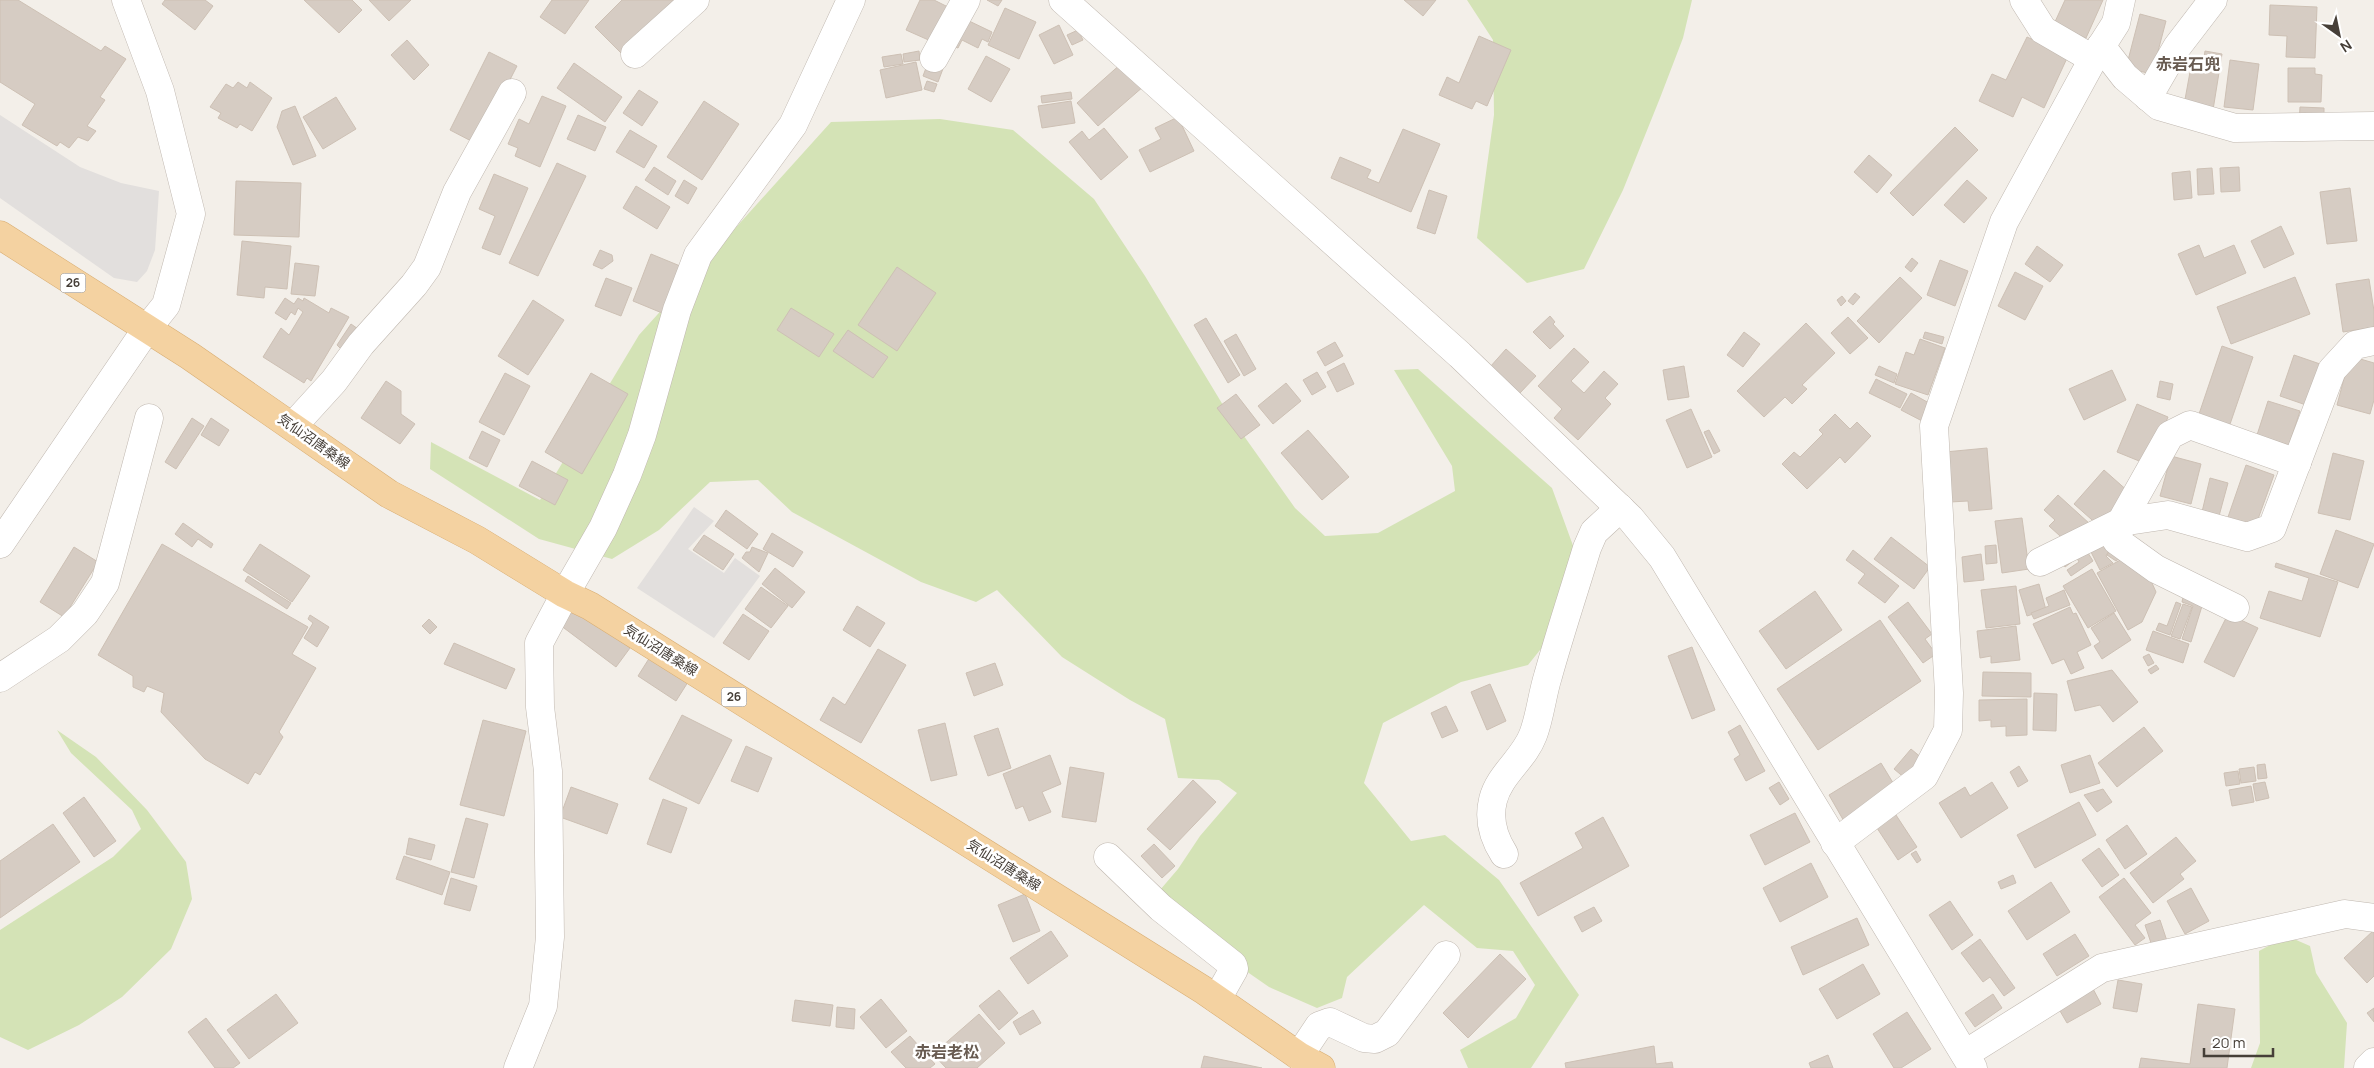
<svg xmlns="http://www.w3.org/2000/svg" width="2374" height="1068" font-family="Manrope,'Noto Sans JP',sans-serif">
<rect width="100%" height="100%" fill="#f3efe9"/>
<g fill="#d4e3b6">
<path d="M1467 0H1692L1683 38 1660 98 1623 190 1584 269 1527 283 1477 238 1494 115 1493 40Z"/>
<path d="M940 119 1013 130 1094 199 1145 276 1229 415 1295 508 1325 536 1378 533 1455 491 1452 466 1394 370 1418 369 1552 488 1579 562 1572 610 1528 665 1461 682 1383 723 1364 783 1411 841 1445 835 1499 880 1579 995 1531 1068H1468L1460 1050 1516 1018 1535 985 1513 951 1477 948 1424 905 1347 977 1342 998 1317 1008 1269 987 1246 971 1160 890 1178 869 1200 836 1237 793 1219 780 1178 778 1165 719 1130 700 1062 657 997 590 976 602 921 582 792 512 758 480 710 482 659 530 612 559 539 539 430 469 431 442 540 500 639 335 831 122Z"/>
<path d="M57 730 96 757 147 810 186 862 192 899 171 949 122 997 79 1025 28 1050 0 1037V930L113 857 141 829 132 810 71 753Z"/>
<path d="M2287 936 2310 946 2316 973 2347 1023 2344 1068H2251L2260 1043 2259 951Z"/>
</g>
<g fill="#e2dfdd">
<path d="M0 115 80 167 121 183 159 191 155 250 147 271 137 282 114 278 0 198Z"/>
<path d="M694 507 714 521 688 549 724 573 735 558 760 576 714 638 637 588Z"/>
</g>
<g fill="#d6ccc3" stroke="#cdc0b4">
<path d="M0 0H18L101 51 105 46 126 59 100 97 105 100 87 126 96 131 88 141 78 137 69 148 60 142 57 146 22 125 35 104 0 82Z"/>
<path d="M165 0H205L213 6 195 30 162 4Z"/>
<path d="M304 0H352L362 10 339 33Z"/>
<path d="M369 0H411L389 21Z"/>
<path d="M552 0H589L565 34 540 17Z"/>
<path d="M622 0H674L621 53 595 27Z"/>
<path d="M920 0H934L950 8 933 42 906 30Z"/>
<path d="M987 0H1002L998 6Z"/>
<path d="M1404 0H1436L1423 16Z"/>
<path d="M2065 0H2103L2086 38 2054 24Z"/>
<path d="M2270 5 2317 7 2315 58 2286 57 2287 36 2269 35Z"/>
<path d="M1005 8 1036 22 1019 59 988 45Z"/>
<path d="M2140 14 2166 21 2152 74 2126 68Z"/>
<path d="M967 20 992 32 988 42 982 39 978 48 962 40 958 48 953 46Z"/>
<path d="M1059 25 1073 55 1054 64 1039 35Z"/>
<path d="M1078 30 1083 40 1072 45 1067 35Z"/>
<path d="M1479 36 1511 50 1487 106 1476 101 1472 109 1439 95 1447 77 1459 83Z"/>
<path d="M2027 37 2068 56 2044 108 2022 97 2013 117 1979 101 1992 74 2006 80Z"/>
<path d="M407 40 429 65 414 80 391 55Z"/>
<path d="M919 51 920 60 904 62 903 54Z"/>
<path d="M2205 51 2222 54 2213 110 2184 105 2192 61 2203 63Z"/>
<path d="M489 52 517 66 477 144 450 130Z"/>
<path d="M901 54 903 64 884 67 882 57Z"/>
<path d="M986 56 1010 69 991 102 968 89Z"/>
<path d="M929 60 944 66 938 82 923 76Z"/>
<path d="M2230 60 2259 64 2253 110 2224 107Z"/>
<path d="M916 62 922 90 886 98 880 70Z"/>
<path d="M1123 62 1144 86 1098 126 1077 103Z"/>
<path d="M574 63 622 97 605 122 557 88Z"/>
<path d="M2288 68H2315V74L2322 75 2321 102H2288Z"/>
<path d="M927 81 937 84 934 92 924 89Z"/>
<path d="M238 82 247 88 250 82 272 98 252 131 240 124 237 128 218 118 221 113 210 107 226 84 233 88Z"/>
<path d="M639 90 658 102 642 126 623 113Z"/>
<path d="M1071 92 1072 99 1042 103 1041 96Z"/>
<path d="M542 96 566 106 540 167 515 156 518 148 508 144 519 119 529 124Z"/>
<path d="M336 97 356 129 323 149 303 117Z"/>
<path d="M704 101 739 124 702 180 667 157Z"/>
<path d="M1071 101 1075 123 1042 128 1038 106Z"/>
<path d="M295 106 316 156 293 165 277 127 282 111Z"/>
<path d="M2300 107 2324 108V125L2299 124Z"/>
<path d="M578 115 606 127 595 151 567 139Z"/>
<path d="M1178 117 1194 151 1150 172 1139 150 1161 139 1155 128Z"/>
<path d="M1955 127 1978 150 1913 216 1890 193Z"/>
<path d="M1104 128 1128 157 1101 180 1069 142 1082 131 1089 140Z"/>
<path d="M1403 129 1440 144 1411 212 1331 178 1340 157 1371 170 1367 178 1379 183Z"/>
<path d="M630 130 657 146 644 168 616 152Z"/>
<path d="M1869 155 1892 175 1877 193 1854 172Z"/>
<path d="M557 163 586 176 538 276 509 263Z"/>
<path d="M654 167 676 181 668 195 645 180Z"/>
<path d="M2239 167 2240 191 2221 192 2220 168Z"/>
<path d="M2212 168 2214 194 2198 195 2197 169Z"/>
<path d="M2190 171 2192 198 2174 200 2172 173Z"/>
<path d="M494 174 528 188 500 255 482 248 495 216 479 209Z"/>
<path d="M684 180 697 188 688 204 675 196Z"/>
<path d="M1967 180 1987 198 1964 223 1944 205Z"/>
<path d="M236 181 301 183 299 237 234 235Z"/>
<path d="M636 186 670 207 657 229 623 208Z"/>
<path d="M2350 188 2357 241 2327 244 2320 192Z"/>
<path d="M1429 190 1447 196 1435 234 1417 228Z"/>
<path d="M2281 226 2294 254 2264 268 2251 241Z"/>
<path d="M242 241 291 246 287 289 265 287 264 298 237 295Z"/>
<path d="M2199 245 2204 258 2234 245 2246 273 2196 295 2178 254Z"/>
<path d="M2037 246 2063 265 2050 282 2025 264Z"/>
<path d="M600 250 612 255 613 261 602 269 593 265Z"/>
<path d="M651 254 685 268 667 315 633 301Z"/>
<path d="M1912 258 1918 263 1911 272 1905 267Z"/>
<path d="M1940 260 1968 271 1955 306 1927 295Z"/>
<path d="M295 263 319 266 315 296 291 294Z"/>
<path d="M897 267 936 293 897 351 858 325Z"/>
<path d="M2015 272 2043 286 2025 320 1998 306Z"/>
<path d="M1900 277 1922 298 1879 343 1857 321Z"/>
<path d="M2295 277 2310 314 2231 344 2217 307Z"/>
<path d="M606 278 632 288 621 316 595 306Z"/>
<path d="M2369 279 2374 311V327L2343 332 2336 284Z"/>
<path d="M1855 293 1860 297 1853 305 1848 301Z"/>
<path d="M1842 296 1846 301 1841 306 1837 300Z"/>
<path d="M285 298 294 304 298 298 303 301 304 298 329 313 331 308 349 317 311 381 307 378 304 383 263 357 281 328 289 335 303 312 298 308 295 315 291 312 286 320 275 313Z"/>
<path d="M533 300 564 320 528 375 498 356Z"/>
<path d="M791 308 834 334 819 357 777 330Z"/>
<path d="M1550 316 1555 322 1553 324 1564 336 1550 349 1533 332Z"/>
<path d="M1848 317 1868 338 1850 354 1831 333Z"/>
<path d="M1206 318 1240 375 1228 383 1194 325Z"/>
<path d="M1806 323 1835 353 1802 385 1807 389 1792 404 1785 397 1764 417 1737 391Z"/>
<path d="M351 324 361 331 343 351 337 345Z"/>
<path d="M848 330 888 357 873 378 833 351Z"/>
<path d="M1744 332 1760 344 1743 367 1727 355Z"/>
<path d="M1925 332 1944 337 1942 344 1923 338Z"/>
<path d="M1236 334 1256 369 1244 376 1224 341Z"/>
<path d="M1920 339 1945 348 1928 395 1895 384 1906 352 1914 355Z"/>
<path d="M1335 342 1343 356 1325 366 1317 352Z"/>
<path d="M2222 346 2253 357 2228 430 2197 420Z"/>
<path d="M1574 348 1589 362 1571 381 1584 393 1604 371 1618 384 1605 398 1611 404 1578 440 1554 418 1562 409 1538 386Z"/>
<path d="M1506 349 1536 376 1520 393 1490 367Z"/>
<path d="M2294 355 2323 365 2309 406 2280 396Z"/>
<path d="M2350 356 2374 363V400L2370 414 2337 405Z"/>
<path d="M1344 363 1354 384 1337 392 1327 372Z"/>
<path d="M1684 366 1689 397 1668 400 1663 370Z"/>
<path d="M1879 366 1897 374 1894 383 1875 375Z"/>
<path d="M2112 370 2126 400 2084 420 2069 389Z"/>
<path d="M1317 372 1326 387 1312 395 1303 380Z"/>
<path d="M505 373 530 386 504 435 479 422Z"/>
<path d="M591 373 628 394 582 474 545 452Z"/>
<path d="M1876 379 1907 394 1900 408 1869 393Z"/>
<path d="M386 381 401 391V414L415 424 400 444 361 418Z"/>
<path d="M2160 381 2173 384 2170 400 2157 397Z"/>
<path d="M1286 383 1301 401 1273 424 1258 406Z"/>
<path d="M1911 393 1929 403 1926 423 1901 410Z"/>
<path d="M1236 394 1260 425 1241 439 1217 408Z"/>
<path d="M2268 401 2300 411 2289 445 2257 435Z"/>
<path d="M2137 404 2168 417 2149 465 2117 452Z"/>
<path d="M1691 409 1712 457 1687 468 1666 420Z"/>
<path d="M1835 414 1850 429 1857 422 1871 436 1845 463 1840 457 1807 489 1782 464 1794 452 1800 457 1823 434 1819 430Z"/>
<path d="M192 418 204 426 176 469 165 462Z"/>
<path d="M211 418 229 430 219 446 201 435Z"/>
<path d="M1308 430 1349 477 1322 500 1281 453Z"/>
<path d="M1709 430 1720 451 1714 454 1704 432Z"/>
<path d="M482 431 500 440 487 467 469 458Z"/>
<path d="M1987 448 1992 509 1969 511 1968 501 1950 502 1945 452Z"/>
<path d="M2333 453 2364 461 2350 520 2318 513Z"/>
<path d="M2171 456 2201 464 2191 504 2160 496Z"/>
<path d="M532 461 568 480 555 505 519 486Z"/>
<path d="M2246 465 2274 475 2254 530 2227 520Z"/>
<path d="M2104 470 2130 493 2100 527 2074 504Z"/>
<path d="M2210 478 2228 483 2219 516 2202 512Z"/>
<path d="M2058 495 2090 524 2070 545 2049 526 2055 520 2044 510Z"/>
<path d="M726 510 758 534 747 549 715 526Z"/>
<path d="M2022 518 2029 569 2002 573 1995 521Z"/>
<path d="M183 523 213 544 211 548 198 539 192 547 175 534Z"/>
<path d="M2336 530 2374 544 2358 588 2320 574Z"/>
<path d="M772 533 803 552 793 567 763 549Z"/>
<path d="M704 535 734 554 723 570 693 550Z"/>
<path d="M1891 537 1930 567 1914 589 1874 559Z"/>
<path d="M2113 543 2106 556 2113 563 2100 570 2090 550Z"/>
<path d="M162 544 308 627 292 654 316 668 279 732 283 737 260 775 255 772 248 784 205 759 161 712 164 693 147 686 144 692 133 687V676L98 655Z"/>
<path d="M260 544 310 576 292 602 243 570Z"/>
<path d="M1996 545 1997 563 1986 564 1985 546Z"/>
<path d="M2113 546 2125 554 2116 561 2107 555Z"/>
<path d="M74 547 98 562 64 617 40 602Z"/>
<path d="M752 547 768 553 759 572 742 558 746 552H750Z"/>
<path d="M1853 550 1899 586 1885 603 1858 583 1865 574 1846 560Z"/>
<path d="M2088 553 2093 561 2071 576 2067 570 2079 562 2077 558 2065 567 2061 562Z"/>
<path d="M1981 554 1984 580 1964 582 1962 557Z"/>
<path d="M2131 554 2144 565 2156 592 2142 622 2128 630 2097 573Z"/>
<path d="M2276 563 2338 582 2320 637 2260 618 2269 591 2302 601 2309 578 2275 567Z"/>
<path d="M775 568 805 592 792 608 762 584Z"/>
<path d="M2092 569 2116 611 2088 628 2063 586Z"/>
<path d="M248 576 291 603 287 609 245 581Z"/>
<path d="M2039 584 2046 610 2027 616 2019 590Z"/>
<path d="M2016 586 2020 624 1986 628 1981 590Z"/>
<path d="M761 587 788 606 771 628 745 609Z"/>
<path d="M2064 590 2070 605 2034 619 2031 613 2049 606 2046 598Z"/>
<path d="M1815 591 1842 630 1786 669 1759 631Z"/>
<path d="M2183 597H2200L2197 605 2202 606 2191 642 2182 639 2193 606 2182 602Z"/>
<path d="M1908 602 1932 634 1925 639 1936 654 1923 663 1888 617Z"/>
<path d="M2176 602 2181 604 2170 635 2156 630 2159 623 2167 626Z"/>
<path d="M2183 604 2192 607 2180 639 2171 636Z"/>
<path d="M574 606 630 648 616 667 560 625Z"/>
<path d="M857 606 885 623 870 647 843 630Z"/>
<path d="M2070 607 2073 614 2076 613 2091 645 2077 652 2084 668 2071 674 2064 659 2052 664 2033 624Z"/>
<path d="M2114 613 2131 640 2102 659 2094 646 2100 642 2091 628Z"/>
<path d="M743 614 769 631 749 660 723 643Z"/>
<path d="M2228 614 2258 628 2234 677 2204 662Z"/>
<path d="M310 615 329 627 317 647 304 638 313 623 308 619Z"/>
<path d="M429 619 437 627 430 634 422 626Z"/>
<path d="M1880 620 1921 681 1818 750 1777 689Z"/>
<path d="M2016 626 2020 660 1991 663V656L1980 658 1977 631Z"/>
<path d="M2153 631 2189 644 2183 663 2146 650Z"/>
<path d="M454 643 515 669 506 689 444 664Z"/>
<path d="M1692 647 1715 710 1692 719 1668 656Z"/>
<path d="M878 649 906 665 861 743 820 720 833 697 845 705Z"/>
<path d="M2149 654 2154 663 2148 666 2143 657Z"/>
<path d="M650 657 688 682 676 701 638 676Z"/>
<path d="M995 663 1003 685 974 696 966 673Z"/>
<path d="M2156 665 2159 669 2151 674 2148 670Z"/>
<path d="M2112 670 2138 702 2113 722 2100 705 2075 711 2067 681Z"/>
<path d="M1983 672 2031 673V697L1982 696Z"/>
<path d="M1490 684 1506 721 1487 730 1471 692Z"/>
<path d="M2034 693 2057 694 2056 731 2033 730Z"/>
<path d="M2027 699V735L2006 736V726L1991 727V720L1979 721V700Z"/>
<path d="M1446 706 1458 731 1442 738 1431 713Z"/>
<path d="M682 715 732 740 699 804 649 779Z"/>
<path d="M483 720 526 731 504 816 460 805Z"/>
<path d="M945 723 957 775 931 781 918 730Z"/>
<path d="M1740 725 1765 771 1746 781 1734 759 1740 755 1728 732Z"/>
<path d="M2144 727 2163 751 2117 787 2098 763Z"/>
<path d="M998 728 1011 768 988 776 974 736Z"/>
<path d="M746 746 772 758 758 792 731 781Z"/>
<path d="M1911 749 1923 759 1906 779 1894 769Z"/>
<path d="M1050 755 1061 784 1042 792 1051 812 1029 821 1023 806 1016 809 1003 774Z"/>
<path d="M2090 755 2100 783 2070 793 2061 765Z"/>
<path d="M1881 763 1898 791 1845 823 1829 795Z"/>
<path d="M2265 764 2267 778 2258 779 2257 765Z"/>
<path d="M2019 766 2028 781 2018 787 2010 772Z"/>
<path d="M1070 767 1104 773 1096 822 1062 817Z"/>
<path d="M2254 767 2256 781 2241 783 2239 769Z"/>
<path d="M2238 771 2240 784 2226 786 2224 773Z"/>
<path d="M1193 780 1216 802 1170 850 1147 829Z"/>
<path d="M1779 782 1789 799 1780 805 1769 788Z"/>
<path d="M1992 782 2008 808 1961 838 1939 803 1965 787 1970 796Z"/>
<path d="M2265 782 2269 798 2256 801 2253 784Z"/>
<path d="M2251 786 2254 802 2232 806 2229 790Z"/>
<path d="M571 787 618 804 607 834 560 817Z"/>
<path d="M2103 789 2112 802 2097 812 2084 795Z"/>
<path d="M84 797 116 841 94 857 63 813Z"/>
<path d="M663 799 687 808 671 853 647 844Z"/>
<path d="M2079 802 2096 835 2035 868 2017 835Z"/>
<path d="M1894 812 1917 847 1898 860 1875 825Z"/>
<path d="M1795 813 1810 842 1765 865 1750 835Z"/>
<path d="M1603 817 1629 866 1538 916 1520 883 1583 848 1575 833Z"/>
<path d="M466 818 488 824 474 878 451 872Z"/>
<path d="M53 824 80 862 0 918V861Z"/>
<path d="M2127 825 2147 854 2125 869 2106 840Z"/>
<path d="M2176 837 2196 861 2180 874 2184 879 2153 903 2130 873Z"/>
<path d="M409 838 435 845 431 860 406 854Z"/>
<path d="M1154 844 1175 866 1162 878 1141 856Z"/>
<path d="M2099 848 2119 875 2102 887 2082 860Z"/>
<path d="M1916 851 1921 860 1917 863 1911 854Z"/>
<path d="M404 856 450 872 442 895 396 879Z"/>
<path d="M1811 863 1828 897 1780 922 1763 888Z"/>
<path d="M2013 875 2016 883 2001 889 1998 882Z"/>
<path d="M451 878 477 886 470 911 444 904Z"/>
<path d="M2124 878 2151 913 2135 925 2145 938 2135 945 2099 897Z"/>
<path d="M2051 882 2070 912 2027 940 2008 911Z"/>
<path d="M2191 888 2209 921 2185 934 2167 901Z"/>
<path d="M1025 894 1040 931 1013 942 998 905Z"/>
<path d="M1950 901 1973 935 1952 950 1929 915Z"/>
<path d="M1594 907 1602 921 1582 932 1574 917Z"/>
<path d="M1857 918 1869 945 1803 975 1791 947Z"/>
<path d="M2160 920 2169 947 2154 952 2145 925Z"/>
<path d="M2374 930V976L2367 983 2344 958Z"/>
<path d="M1051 931 1068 956 1028 984 1010 958Z"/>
<path d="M2075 934 2089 956 2057 976 2043 954Z"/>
<path d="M1980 939 2015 988 2004 996 1990 977 1983 982 1961 953Z"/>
<path d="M1500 954 1526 979 1468 1038 1443 1013Z"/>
<path d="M1863 964 1880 994 1837 1019 1819 989Z"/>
<path d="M2118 980 2142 984 2137 1012 2113 1008Z"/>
<path d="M2091 985 2101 1004 2067 1023 2056 1004Z"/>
<path d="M999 990 1018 1013 999 1030 979 1006Z"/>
<path d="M276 994 298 1023 249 1059 227 1030Z"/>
<path d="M1993 994 2002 1008 1975 1027 1965 1013Z"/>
<path d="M881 999 907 1031 886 1048 860 1017Z"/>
<path d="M795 1000 833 1005 830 1026 792 1021Z"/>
<path d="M2198 1004 2235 1009 2227 1068H2139L2141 1058 2190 1064Z"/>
<path d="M837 1007 855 1009 854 1029 836 1027Z"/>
<path d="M2374 1008V1022L2367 1013Z"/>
<path d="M1033 1010 1041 1023 1020 1035 1013 1022Z"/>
<path d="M1907 1012 1931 1049 1901 1068H1894L1873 1034Z"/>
<path d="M979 1014 1005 1043 977 1068H946L933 1054Z"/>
<path d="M206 1018 240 1063 233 1068H215L188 1032Z"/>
<path d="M910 1036 935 1064 930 1068H906L891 1052Z"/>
<path d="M1654 1046 1656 1064 1672 1062 1673 1068H1566L1565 1063Z"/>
<path d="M1828 1055 1833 1068H1811L1809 1063Z"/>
<path d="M1204 1056 1262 1068H1201Z"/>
</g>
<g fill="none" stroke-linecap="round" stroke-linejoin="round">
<defs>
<g id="minor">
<path d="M1063 0 1460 355 1630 518 1662 557 1973 1068"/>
<path d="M2024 0 2043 30 2093 59"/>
<path d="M2101 46 2125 77 2159 106 2235 128 2374 126"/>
<path d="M635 54 695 0"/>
<path d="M934 58 966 0"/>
<path d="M2148 97 2177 47 2213 0"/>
<path d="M293 426 334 381 361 344 414 285 427 267 457 192 512 93"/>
<path d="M0 544 146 330 166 305 191 214 160 91 126 0"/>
<path d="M2040 562 2121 522 2168 515 2247 537 2272 528 2332 370 2355 345 2374 341"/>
<path d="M2235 608 2156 569 2117 541 2121 522 2170 435 2190 425 2297 463"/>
<path d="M0 678 59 639 85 613 105 583 149 418"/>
<path d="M1835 843 1924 776 1948 730 1949 693 1934 426 2004 222 2093 59 2116 23 2121 0"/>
<path d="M1504 854C1493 837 1488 820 1493 800 1499 775 1524 759 1533 735 1540 717 1542 695 1548 676 1560 633 1574 591 1587 548L1594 532 1620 508"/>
<path d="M1108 857 1161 908 1233 965 1234 969 1217 999"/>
<path d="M1965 1054 2102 968 2345 914 2374 918"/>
<path d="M1299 1056 1319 1026 1330 1022 1364 1038 1375 1039 1387 1033 1446 955"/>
<path d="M518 1068 543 1006 550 937 548 771 540 707 539 643 565 594 603 528 627 475 642 435 677 310 698 255 793 125 851 0"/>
<path d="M2368 1068 2374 1062"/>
</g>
<path id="major" d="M0 235 190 356 389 494 477 540 565 594 590 606 1205 991 1299 1056 1321 1068"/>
</defs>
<use href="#minor" stroke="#c0b8b0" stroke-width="29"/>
<use href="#major" stroke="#d8ad72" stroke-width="29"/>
<use href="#minor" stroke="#fff" stroke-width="28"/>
<use href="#major" stroke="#f4d2a1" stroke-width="28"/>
</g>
<g text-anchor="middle" stroke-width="5" stroke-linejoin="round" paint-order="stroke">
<g fill="#fff" stroke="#7e7974" stroke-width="1">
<rect x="60.5" y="273.5" width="25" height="19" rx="4"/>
<rect x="721.5" y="687.5" width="25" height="19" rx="4"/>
</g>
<g font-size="12" font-weight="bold" fill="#463f38">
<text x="73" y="287">26</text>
<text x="734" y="701">26</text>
</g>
<g font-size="14" fill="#463f38" stroke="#fff">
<text transform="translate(314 441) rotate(35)" y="5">気仙沼唐桑線</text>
<text transform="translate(661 650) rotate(32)" y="5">気仙沼唐桑線</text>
<text transform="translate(1004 865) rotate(32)" y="5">気仙沼唐桑線</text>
</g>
<g font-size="16" font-weight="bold" fill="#685b51" stroke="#fff">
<text x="2188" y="70">赤岩石兜</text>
<text x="947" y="1058">赤岩老松</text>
</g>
</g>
<g transform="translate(2339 35) rotate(147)" stroke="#ffffff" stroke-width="4" paint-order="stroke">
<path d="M0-4L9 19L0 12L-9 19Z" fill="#463f38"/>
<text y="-8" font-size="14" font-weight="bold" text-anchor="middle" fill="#463f38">N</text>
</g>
<path d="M2204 1048v8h69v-8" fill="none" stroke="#463f38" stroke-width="2.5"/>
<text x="2212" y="1048" font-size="15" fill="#463f38" stroke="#ffffff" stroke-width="4" paint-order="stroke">20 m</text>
</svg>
